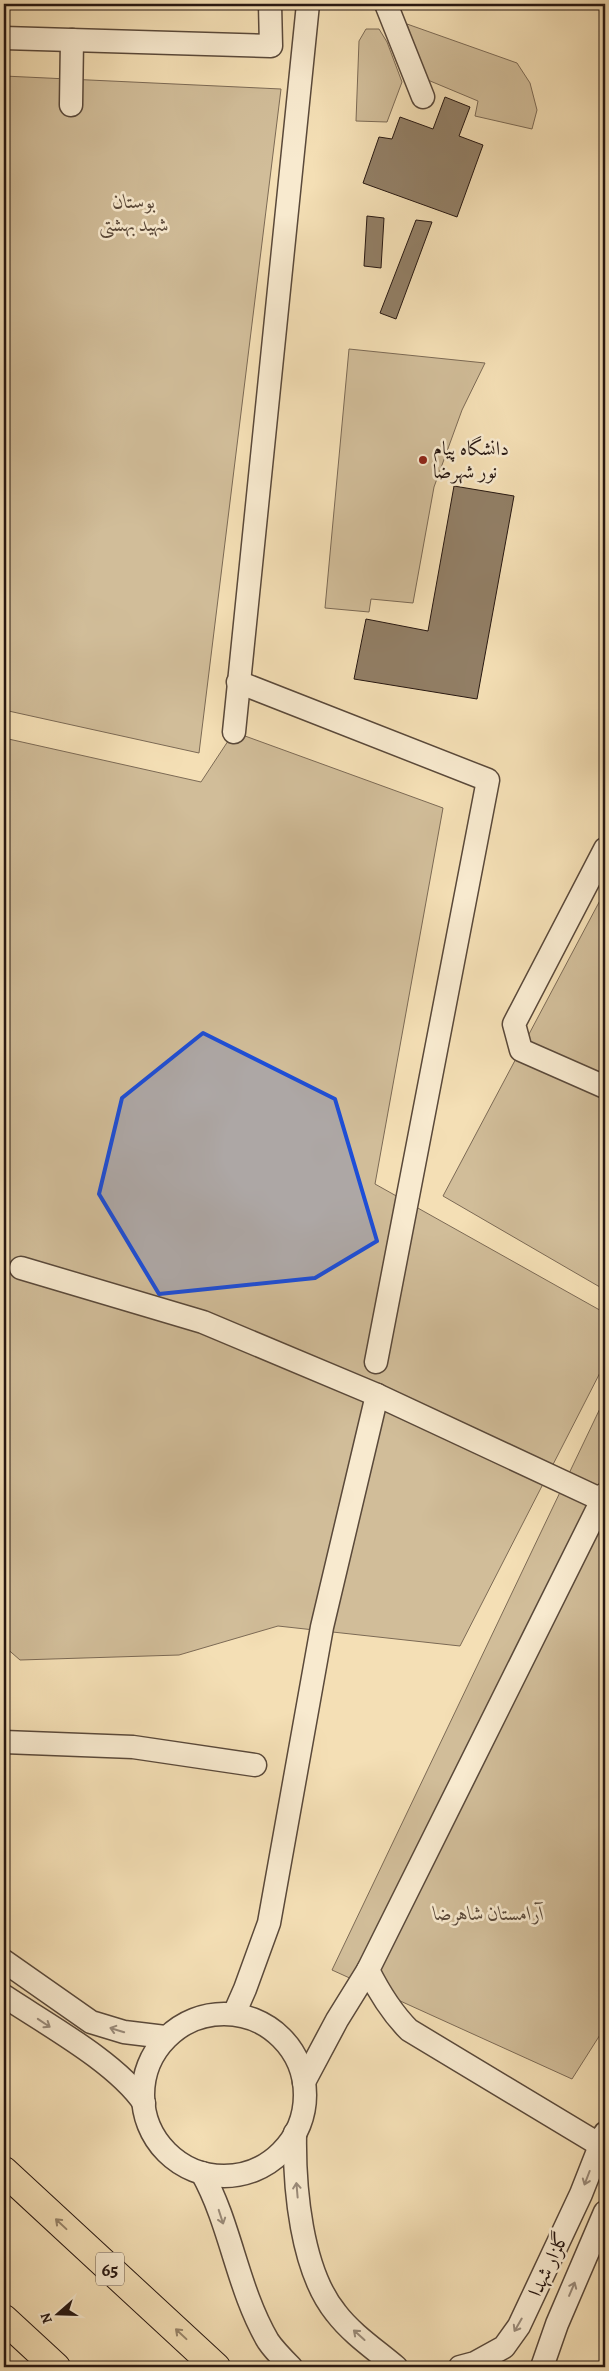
<svg xmlns="http://www.w3.org/2000/svg" width="609" height="2371" font-family="Alegreya,Amiri,serif">
<rect width="100%" height="100%" fill="#f4dfb5"/>
<filter id="stains"><feTurbulence type="fractalNoise" baseFrequency=".004" numOctaves="4"/><feColorMatrix values="0 0 0 0 .2 0 0 0 0 .09 0 0 0 0 .02 0 0 0 .5 -.17"/></filter>
<radialGradient id="worn" r=".72"><stop offset=".6" stop-color="#630" stop-opacity="0"/><stop offset="1" stop-color="#630" stop-opacity=".3"/></radialGradient>
<g fill="#d1bd99" stroke="#7c6a55">
<path d="M407 24 517 63 530 83 537 110 532 129 475 116 478 101 423 78Z"/>
<path d="M366 29H379L387 42 402 82 387 122 356 121 359 41Z"/>
<path d="M4 76 281 89 199 753 4 710Z"/>
<path d="M349 349 485 363 462 410 434 487 413 603 371 599 369 612 325 608Z"/>
<path d="M234 732 443 808 375 1184 605 1313V1363L460 1646 278 1626 179 1655 20 1660 4 1646V738L201 782Z"/>
<path d="M605 891V1290L443 1196Z"/>
<path d="M605 1398V2027L572 2079 332 1970Z"/>
</g>
<g fill="#927f66" stroke="#271711">
<path d="M445 97 470 107 459 136 483 145 457 217 363 183 379 137 392 139 400 117 433 129Z"/>
<path d="M367 216 384 218 381 268 364 266Z"/>
<path d="M416 220 432 222 396 319 380 313Z"/>
<path d="M454 486 514 496 477 699 354 679 366 619 428 631Z"/>
</g>
<g fill="none" stroke-linecap="round" stroke-linejoin="round">
<defs>
<g id="minor">
<path d="M386 4 423 97"/>
<path d="M4 38 271 46 270 4"/>
<path d="M71 105 72 40"/>
<path d="M238 682 488 780 376 1362"/>
<path d="M234 732 308 4"/>
<path d="M605 849 514 1024 521 1050 605 1087"/>
<path d="M21 1268 203 1322 377 1395 602 1500"/>
<path d="M4 1742 133 1747 255 1765"/>
<path d="M4 1961 91 2022 124 2032 165 2037"/>
<path d="M4 1996C46 2024 116 2062 144 2103"/>
<path d="M234 2014 245 1989 269 1923 322 1627 377 1395"/>
<circle cx="224" cy="2095" r="81"/>
<path d="M304 2082 337 2020 368 1970"/>
<path d="M295 2133C294 2187 301 2270 336 2313 352 2334 376 2350 396 2367"/>
<path d="M600 2145 409 2030C391 2012 379 1992 368 1970L605 1494"/>
<path d="M202 2173C231 2225 237 2288 268 2341 274 2350 283 2359 291 2367"/>
<path d="M460 2367 475 2363 504 2347 519 2326 581 2194 605 2133"/>
<path d="M542 2367 557 2324 605 2212"/>
</g>
<g id="highway">
<path d="M4 2171 216 2367"/>
<path d="M4 2319 56 2367"/>
</g>
</defs>
<use href="#minor" stroke="#5a493a" stroke-width="25"/>
<use href="#highway" stroke="#271711" stroke-width="30"/>
<use href="#minor" stroke="#f8eacf" stroke-width="22"/>
<use href="#highway" stroke="#f4dfb5" stroke-width="28"/>
</g>
<defs><path id="oneway-shaft" d="M-6 0H5M1.5-3L5.5 0L1.5 3" fill="none" stroke-width="1.6" stroke-linecap="round" stroke-linejoin="round" transform="scale(1.25)"/></defs>
<g stroke="#9a8b7a">
<use href="#oneway-shaft" transform="translate(44 2023) rotate(34)"/>
<use href="#oneway-shaft" transform="translate(117 2030) rotate(-163)"/>
<use href="#oneway-shaft" transform="translate(587 2178) rotate(111)"/>
<use href="#oneway-shaft" transform="translate(297 2190) rotate(-95)"/>
<use href="#oneway-shaft" transform="translate(221 2217) rotate(72)"/>
<use href="#oneway-shaft" transform="translate(572 2289) rotate(-67)"/>
<use href="#oneway-shaft" transform="translate(518 2325) rotate(120)"/>
<use href="#oneway-shaft" transform="translate(359 2335) rotate(-138)"/>
</g>
<g stroke="#98856b">
<use href="#oneway-shaft" transform="translate(61 2224) rotate(-137)"/>
<use href="#oneway-shaft" transform="translate(181 2334) rotate(-137)"/>
</g>
<path fill="#1d4ed8" fill-opacity="0.2" stroke="#1d4ed8" stroke-width="4" stroke-linejoin="round" d="M203 1033 335 1099 377 1241 315 1278 159 1294 99 1194 122 1098Z"/>
<circle fill="#8f2418" stroke="#f8eacf" stroke-width="2" cx="423" cy="460" r="5"/>
<g text-anchor="middle" stroke-width="5" stroke-linejoin="round" paint-order="stroke">
<rect fill="#f8eacf" stroke="#66564a" stroke-width="1" x="96" y="2252.5" width="28" height="33" rx="4"/>
<g font-size="19" font-weight="bold" fill="#271711">
<text x="110" y="2276">65</text>
</g>
<g font-size="20" font-style="italic" fill="#5a493a" stroke="#f8eacf">
<text x="134" y="208">بوستان<tspan x="134" dy="23">شهید بهشتی</tspan></text>
<text x="489" y="1920">آرامستان شاهرضا</text>
</g>
<g font-size="20" fill="#271711" stroke="#f8eacf" text-anchor="start">
<text x="433" y="455">دانشگاه پیام<tspan x="433" dy="23">نور شهرضا</tspan></text>
</g>
<g font-size="20" fill="#271711" stroke="#f8eacf">
<text transform="translate(548 2264) rotate(-65)" y="7">گلزار شهدا</text>
</g>
</g>
<rect width="609" height="2371" fill="none" stroke="#f4dfb5" stroke-width="20"/>
<rect x="5" y="5" width="599" height="2361" fill="none" stroke="#271711" stroke-width="2.5"/>
<rect x="10" y="10" width="589" height="2351" fill="none" stroke="#271711"/>
<g transform="translate(58 2314) rotate(250)" stroke="#f8eacf" stroke-width="4" paint-order="stroke">
<path d="M0-4L9 19L0 12L-9 19Z" fill="#271711"/>
<text y="-8" font-size="14" font-weight="bold" text-anchor="middle" fill="#271711">N</text>
</g>
<rect width="100%" height="100%" filter="url(#stains)"/>
<rect width="100%" height="100%" fill="url(#worn)"/>
</svg>
